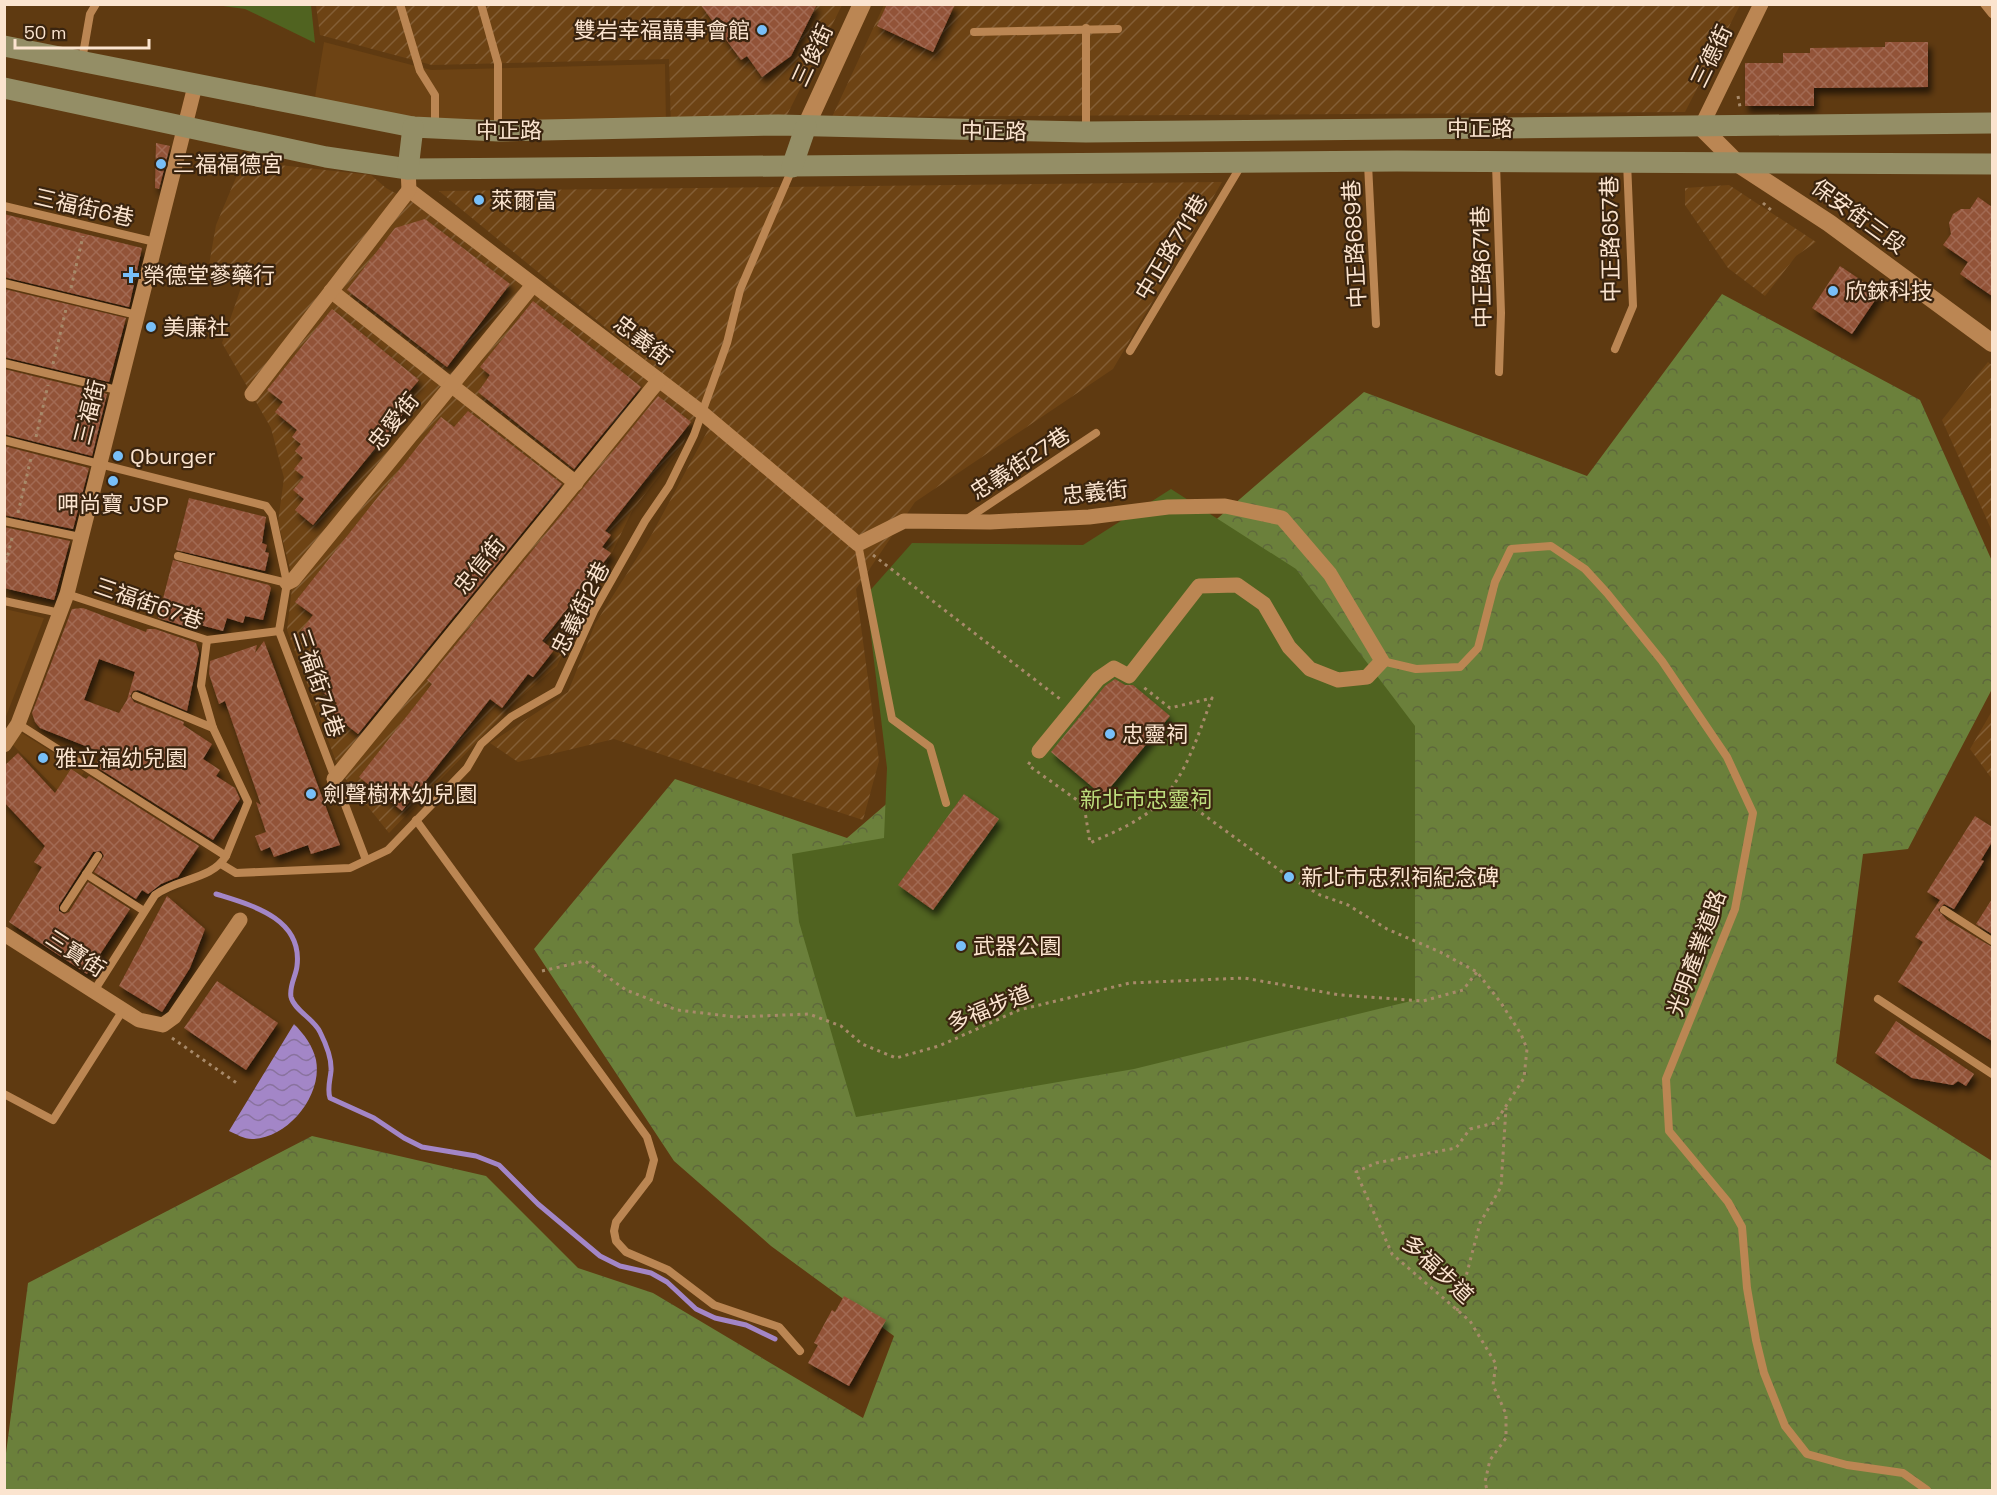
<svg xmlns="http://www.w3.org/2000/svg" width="1997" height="1495" font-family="'Space Grotesk','Noto Sans TC',sans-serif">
<defs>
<pattern id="industrial-furrows" width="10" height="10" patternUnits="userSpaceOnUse" patternTransform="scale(1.5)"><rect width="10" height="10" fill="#6d4314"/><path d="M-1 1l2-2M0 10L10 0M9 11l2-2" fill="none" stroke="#835e35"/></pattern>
<pattern id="forest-crowns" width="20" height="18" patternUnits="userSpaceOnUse" patternTransform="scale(1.5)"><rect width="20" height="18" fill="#6b803b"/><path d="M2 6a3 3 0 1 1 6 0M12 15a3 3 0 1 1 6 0" fill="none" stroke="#5e683c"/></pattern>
<pattern id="water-waves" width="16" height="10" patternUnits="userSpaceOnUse" patternTransform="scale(1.5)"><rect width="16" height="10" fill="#a386c7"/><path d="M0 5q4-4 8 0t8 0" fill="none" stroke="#89729e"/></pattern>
<pattern id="building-cross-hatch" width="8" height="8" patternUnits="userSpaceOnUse" patternTransform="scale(1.5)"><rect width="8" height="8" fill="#925237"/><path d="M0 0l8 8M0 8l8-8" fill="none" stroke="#a26b53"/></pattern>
<filter id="shadow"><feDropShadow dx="3.5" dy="6" stdDeviation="3" flood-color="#0009"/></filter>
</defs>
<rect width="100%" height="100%" fill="#5f3a11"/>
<g fill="#6d4314">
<path d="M324 42 431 70 665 64 666 122 416 128 314 103Z"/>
<path d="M5 609 44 618 5 719 4 609Z"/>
<path d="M20 732 84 772 66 799 12 744Z"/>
</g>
<g fill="url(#industrial-furrows)">
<path d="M316 5H842L783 123 671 126 669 59 432 65 320 35Z"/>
<path d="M884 5H1740L1685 112 832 117Z"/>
<path d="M243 161 371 175 386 188 414 203 695 416 682 446 632 511 557 666 516 701 389 833 340 772 287 630 293 580 278 522 284 478 271 428 222 343 244 279 209 265 216 225Z"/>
<path d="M1222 182 1113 369 915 502 856 589 879 761 863 820 614 739 518 762 490 743 568 692 595 624 652 534 715 417 439 191Z"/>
<path d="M1729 185 1816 242 1796 256 1765 296 1728 268 1685 205V188Z"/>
<path d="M1988 362 1992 365V531L1942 420Z"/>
<path d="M1992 711V779L1970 749Z"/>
</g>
<path fill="url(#forest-crowns)" d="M1722 294 1920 400 1992 561V689L1908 849 1863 854 1836 1063 1992 1161V1490H5V1461L28 1283 312 1136 486 1176 578 1268 653 1293 863 1418 894 1336 771 1246 674 1161 534 949 675 779 847 838 1364 392 1587 476Z"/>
<g fill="#506320">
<path d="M216 5H311L315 43 245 9Z"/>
<path d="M1171 489 1296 569 1415 726V1000L1134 1069 856 1117 799 922 792 854 884 838 887 768 866 595 912 543 1083 545Z"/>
</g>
<path fill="url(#water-waves)" d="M294 1024C304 1034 313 1046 316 1060 323 1096 287 1139 252 1139 244 1139 236 1134 229 1131Z"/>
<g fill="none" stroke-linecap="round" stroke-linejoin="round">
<path stroke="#a386c7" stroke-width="5" d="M216 894C251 905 303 918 297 966 296 976 289 986 291 997 294 1010 314 1019 320 1032 326 1044 332 1058 331 1071 330 1081 327 1089 330 1098L374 1118 404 1138 422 1147 476 1156 499 1165 538 1204 600 1256 620 1266 651 1273 667 1282 696 1309 715 1318 746 1325 775 1339"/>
</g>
<g fill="url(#building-cross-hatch)" fill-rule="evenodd" filter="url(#shadow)">
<path d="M700 4H817L791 56 762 77 747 56 741 60Z"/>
<path d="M887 4H955L933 52 877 26Z"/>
<path d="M1885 42H1928V87L1814 88V106H1745V63H1783V53H1810V48L1885 47Z"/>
<path d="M156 143 170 146 159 189 155 188Z"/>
<path d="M1978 197 1992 207V296L1960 274 1968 262 1943 245 1951 234 1949 223 1953 214 1961 209H1970Z"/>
<path d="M4 214 142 248 129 307 4 277Z"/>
<path d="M425 219 510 284 447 367 347 290 395 228Z"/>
<path d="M1840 266 1880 293 1852 334 1812 308Z"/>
<path d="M4 289 126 318 109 382 4 357Z"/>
<path d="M533 301 641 387 574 469 478 392 490 375 480 367Z"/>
<path d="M332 309 419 380 408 393 415 399 313 525 295 510 304 499 293 490 304 477 294 469 303 458 295 451 301 444 292 437 297 430 275 412 283 402 267 390Z"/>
<path d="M4 369 107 394 92 456 4 434Z"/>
<path d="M658 396 691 422 605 531 611 535 602 547 611 553 542 641 554 650 533 677 528 674 502 708 490 699 402 811 359 777 432 684 427 680Z"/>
<path d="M468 411 562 484 358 734 330 712 337 703 316 687 322 679 317 675 321 669 313 662 317 657 310 651 316 643 301 631 313 615 295 602 441 417 454 427Z"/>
<path d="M4 446 89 468 73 529 4 515Z"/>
<path d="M189 498 266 517 262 543 267 545 265 552 269 553 265 571 176 550Z"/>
<path d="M4 527 70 541 54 600 4 588Z"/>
<path d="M173 560 269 585 271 588 263 620 245 616 243 623 227 618 223 631 189 622 191 628 158 618Z"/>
<path d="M83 608 146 632 147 629H155L196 643 199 653 187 711 138 690 133 691 130 696 134 702 184 722 183 725 212 744 203 759 220 770 216 776 235 788 240 799 213 840 95 766 103 753 40 728 35 722 32 713 72 609ZM99 659 135 672 127 700 119 713 84 700Z"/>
<path d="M264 641 340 845 311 854 308 845 274 857 270 847 261 851 255 836 266 832 256 802 261 805 225 701 219 704 209 674 210 661 257 645 255 653Z"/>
<path d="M1115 679 1125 685H1133L1170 716 1103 796 1051 752 1105 686Z"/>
<path d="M18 753 55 793 71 769 86 779 89 776 199 846 178 877 161 884 148 894 142 890 136 899 94 872 104 856 101 851 93 852 59 905V911L64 914 69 912 88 882 130 909 87 974 9 922 42 867 34 862 45 846 4 802V766Z"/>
<path d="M964 794 999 819 933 910 898 885Z"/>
<path d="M1975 816 1992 827V842L1981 860 1984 861 1954 909 1944 904 1938 910 1947 920 1992 947V1041L1898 982 1923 942 1915 937 1940 900 1927 892Z"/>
<path d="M167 896 205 929 190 968 162 1012 119 986Z"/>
<path d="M1992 899V934L1976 924Z"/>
<path d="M217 981 278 1023 246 1070 184 1028Z"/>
<path d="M1896 1021 1974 1074 1966 1086 1958 1081 1953 1085 1912 1078 1875 1053Z"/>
<path d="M844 1296 886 1320 849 1386 808 1363 818 1345 814 1343 832 1310 835 1312Z"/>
</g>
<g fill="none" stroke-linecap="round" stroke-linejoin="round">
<g stroke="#a88a6a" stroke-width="3" stroke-dasharray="3 4.5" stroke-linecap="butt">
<path d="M1738 96 1740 107"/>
<path d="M1763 203 1772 211"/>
<path d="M71 288 83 236"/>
<path d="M53 364 66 309"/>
<path d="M36 437 48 385"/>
<path d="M18 513 31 458"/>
<path d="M873 555 1060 699"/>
<path d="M4 570 13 534"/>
<path d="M1030 762 1028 765 1084 805 1090 843C1107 835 1125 828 1140 818 1181 794 1196 740 1212 698L1170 708 1142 686"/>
<path d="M1171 791 1289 877 1320 895 1348 905 1387 929 1440 952 1477 972 1501 1003 1521 1034 1527 1049 1524 1078 1495 1123 1470 1129 1456 1148 1376 1163 1356 1172 1392 1254 1470 1321 1496 1364 1493 1385 1506 1414V1438L1490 1460 1485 1482 1487 1490"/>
<path d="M542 971 585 961 626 990 677 1010 736 1017 809 1014 841 1026 862 1044 896 1058 939 1046 1019 1010 1130 983 1244 978 1340 995 1423 1001 1463 990 1477 972"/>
<path d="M172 1038 238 1084"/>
<path d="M1457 1311 1480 1223 1501 1187 1506 1108"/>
</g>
<g stroke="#bb8653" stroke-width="8">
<path d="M400 4 420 71 435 95V127"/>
<path d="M481 4 498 64V130"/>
<path d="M1984 4 1992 14"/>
<path d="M1086 28V130"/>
<path d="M974 32 1118 29"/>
<path d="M82 60 90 14 96 4"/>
<path d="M1368 164 1376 324"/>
<path d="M1496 164 1501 313 1499 372"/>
<path d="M4 206 155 242"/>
<path d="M4 283 137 315"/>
<path d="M1615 349 1633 306 1627 162"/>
<path d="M1130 351 1242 164"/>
<path d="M4 363 117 390"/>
<path d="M4 440 266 506 272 514 287 583 279 631 366 860"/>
<path d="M967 519 1096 433"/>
<path d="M4 521 80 537"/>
<path d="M858 544 892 719 930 747 946 803"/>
<path d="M178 556 287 583"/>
<path d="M67 594 207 640 201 686 213 728 248 802 226 856"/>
<path d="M4 601 60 613"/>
<path d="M207 640 279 631"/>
<path d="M1382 661 1416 669 1460 667 1478 648 1495 582 1511 549 1551 546 1585 569 1607 593 1662 661 1727 757 1753 813 1735 909 1666 1079 1669 1131 1728 1202 1742 1227 1747 1288 1756 1340 1764 1373 1785 1426 1807 1454 1847 1465 1903 1473 1927 1490"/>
<path d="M136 696 213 728"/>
<path d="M18 724 226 856C212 880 177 878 155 895L94 991"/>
<path d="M416 820 647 1137 654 1160 649 1179 616 1222 614 1231 616 1241 626 1252 668 1270 714 1305 779 1327 800 1351"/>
<path d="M221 864 236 873 350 868 388 850 467 768 481 744 511 717 558 690 594 611 645 521 669 486 694 435 727 343 740 290 792 169"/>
<path d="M86 874 144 911"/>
<path d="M64 908 98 856"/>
<path d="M1944 910 1992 941"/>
<path d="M1878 999 1992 1074"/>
<path d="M4 1094 53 1120 123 1010"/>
</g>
<g stroke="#bb8653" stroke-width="15">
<path d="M1701 127 1761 4"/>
<path d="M408 169 409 190 701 412 858 544 904 521 990 522 1089 517 1168 507 1225 506 1282 518 1330 574 1382 661 1367 677 1338 680 1310 669 1289 647 1264 604 1237 585 1199 586 1129 676 1114 668 1098 679 1039 751"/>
<path d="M331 291 576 483"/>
<path d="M252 394 409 190"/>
<path d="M287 583 293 580 533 285"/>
<path d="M4 745 18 724 67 594 196 82"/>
<path d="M334 779 659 380"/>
<path d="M4 934 139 1020 163 1025 174 1017 240 920"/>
</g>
<g stroke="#bb8653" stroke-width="18">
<path d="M806 126 862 4"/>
<path d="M1701 127 1737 163 1829 223 1992 343"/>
</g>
<g stroke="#948e66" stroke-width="21">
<path d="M4 46 413 127 498 131 778 125 1086 132 1992 123"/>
<path d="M4 88 326 157 408 169 1397 161 1992 164"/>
<path d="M792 167 806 126"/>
<path d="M408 169 413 127"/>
</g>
</g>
<g fill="#78bff8" stroke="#3a240f" stroke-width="2">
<circle cx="762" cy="30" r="6"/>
<circle cx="161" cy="164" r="6"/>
<circle cx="479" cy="200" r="6"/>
<path d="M128 266h6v6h6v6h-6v6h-6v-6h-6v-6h6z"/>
<circle cx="1833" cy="291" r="6"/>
<circle cx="151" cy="327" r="6"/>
<circle cx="118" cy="456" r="6"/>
<circle cx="113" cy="481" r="6"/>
<circle cx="1110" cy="734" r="6"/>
<circle cx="43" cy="758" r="6"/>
<circle cx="311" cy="794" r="6"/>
<circle cx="1289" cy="877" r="6"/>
<circle cx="961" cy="946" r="6"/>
</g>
<g text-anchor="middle" stroke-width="4.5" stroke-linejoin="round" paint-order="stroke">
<g font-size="22" fill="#fbe4cf" stroke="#3a240f" text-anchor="start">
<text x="750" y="38" text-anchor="end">雙岩幸福囍事會館</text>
<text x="173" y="172">三福福德宮</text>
<text x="491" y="208">萊爾富</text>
<text x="143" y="283">榮德堂蔘藥行</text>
<text x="1845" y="299">欣錸科技</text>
<text x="163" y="335">美廉社</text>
<text x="130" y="464">Qburger</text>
<text x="113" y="512" text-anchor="middle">呷尚寶 JSP</text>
<text x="1122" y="742">忠靈祠</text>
<text x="55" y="766">雅立福幼兒園</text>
<text x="323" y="802">劍聲樹林幼兒園</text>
<text x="1301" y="885">新北市忠烈祠紀念碑</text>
<text x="973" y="954">武器公園</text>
</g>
<g font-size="22" fill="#fbe4cf" stroke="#3a240f">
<text transform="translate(812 55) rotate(-65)" y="8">三俊街</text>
<text transform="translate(1711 56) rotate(-64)" y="8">三德街</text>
<text x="1480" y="136">中正路</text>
<text x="509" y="138">中正路</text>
<text transform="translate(994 131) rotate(1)" y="8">中正路</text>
<text transform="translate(84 207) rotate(13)" y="8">三福街6巷</text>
<text transform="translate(1859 216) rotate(36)" y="8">保安街三段</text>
<text transform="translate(1610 239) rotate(-91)" y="8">中正路657巷</text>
<text transform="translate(1354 244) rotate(-93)" y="8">中正路689巷</text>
<text transform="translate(1171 247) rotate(-59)" y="8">中正路711巷</text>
<text transform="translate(1481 267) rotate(-91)" y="8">中正路671巷</text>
<text transform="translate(643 340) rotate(37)" y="8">忠義街</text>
<text transform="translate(89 412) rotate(-76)" y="8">三福街</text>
<text transform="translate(393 421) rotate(-51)" y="8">忠愛街</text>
<text transform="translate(1020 463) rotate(-33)" y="8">忠義街27巷</text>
<text transform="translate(1095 492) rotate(-6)" y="8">忠義街</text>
<text transform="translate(479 565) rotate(-51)" y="8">忠信街</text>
<text transform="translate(149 603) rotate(19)" y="8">三福街67巷</text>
<text transform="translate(580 608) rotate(-63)" y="8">忠義街2巷</text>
<text transform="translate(319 683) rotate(71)" y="8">三福街74巷</text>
<text transform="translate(76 953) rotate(33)" y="8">三寶街</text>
<text transform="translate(1696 953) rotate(-70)" y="8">光明產業道路</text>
<text transform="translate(989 1008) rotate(-22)" y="8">多福步道</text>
<text transform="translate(1438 1269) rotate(43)" y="8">多福步道</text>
</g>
<g font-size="22" fill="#bddd7c" stroke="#3a240f">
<text x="1146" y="807">新北市忠靈祠</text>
</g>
</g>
<rect width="1997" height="1495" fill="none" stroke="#fbe4cf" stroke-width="12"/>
<path d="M15 39v9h134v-9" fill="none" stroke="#fbe4cf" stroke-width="3"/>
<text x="24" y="39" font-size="18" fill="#fbe4cf" stroke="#3a240f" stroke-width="4.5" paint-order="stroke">50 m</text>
</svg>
